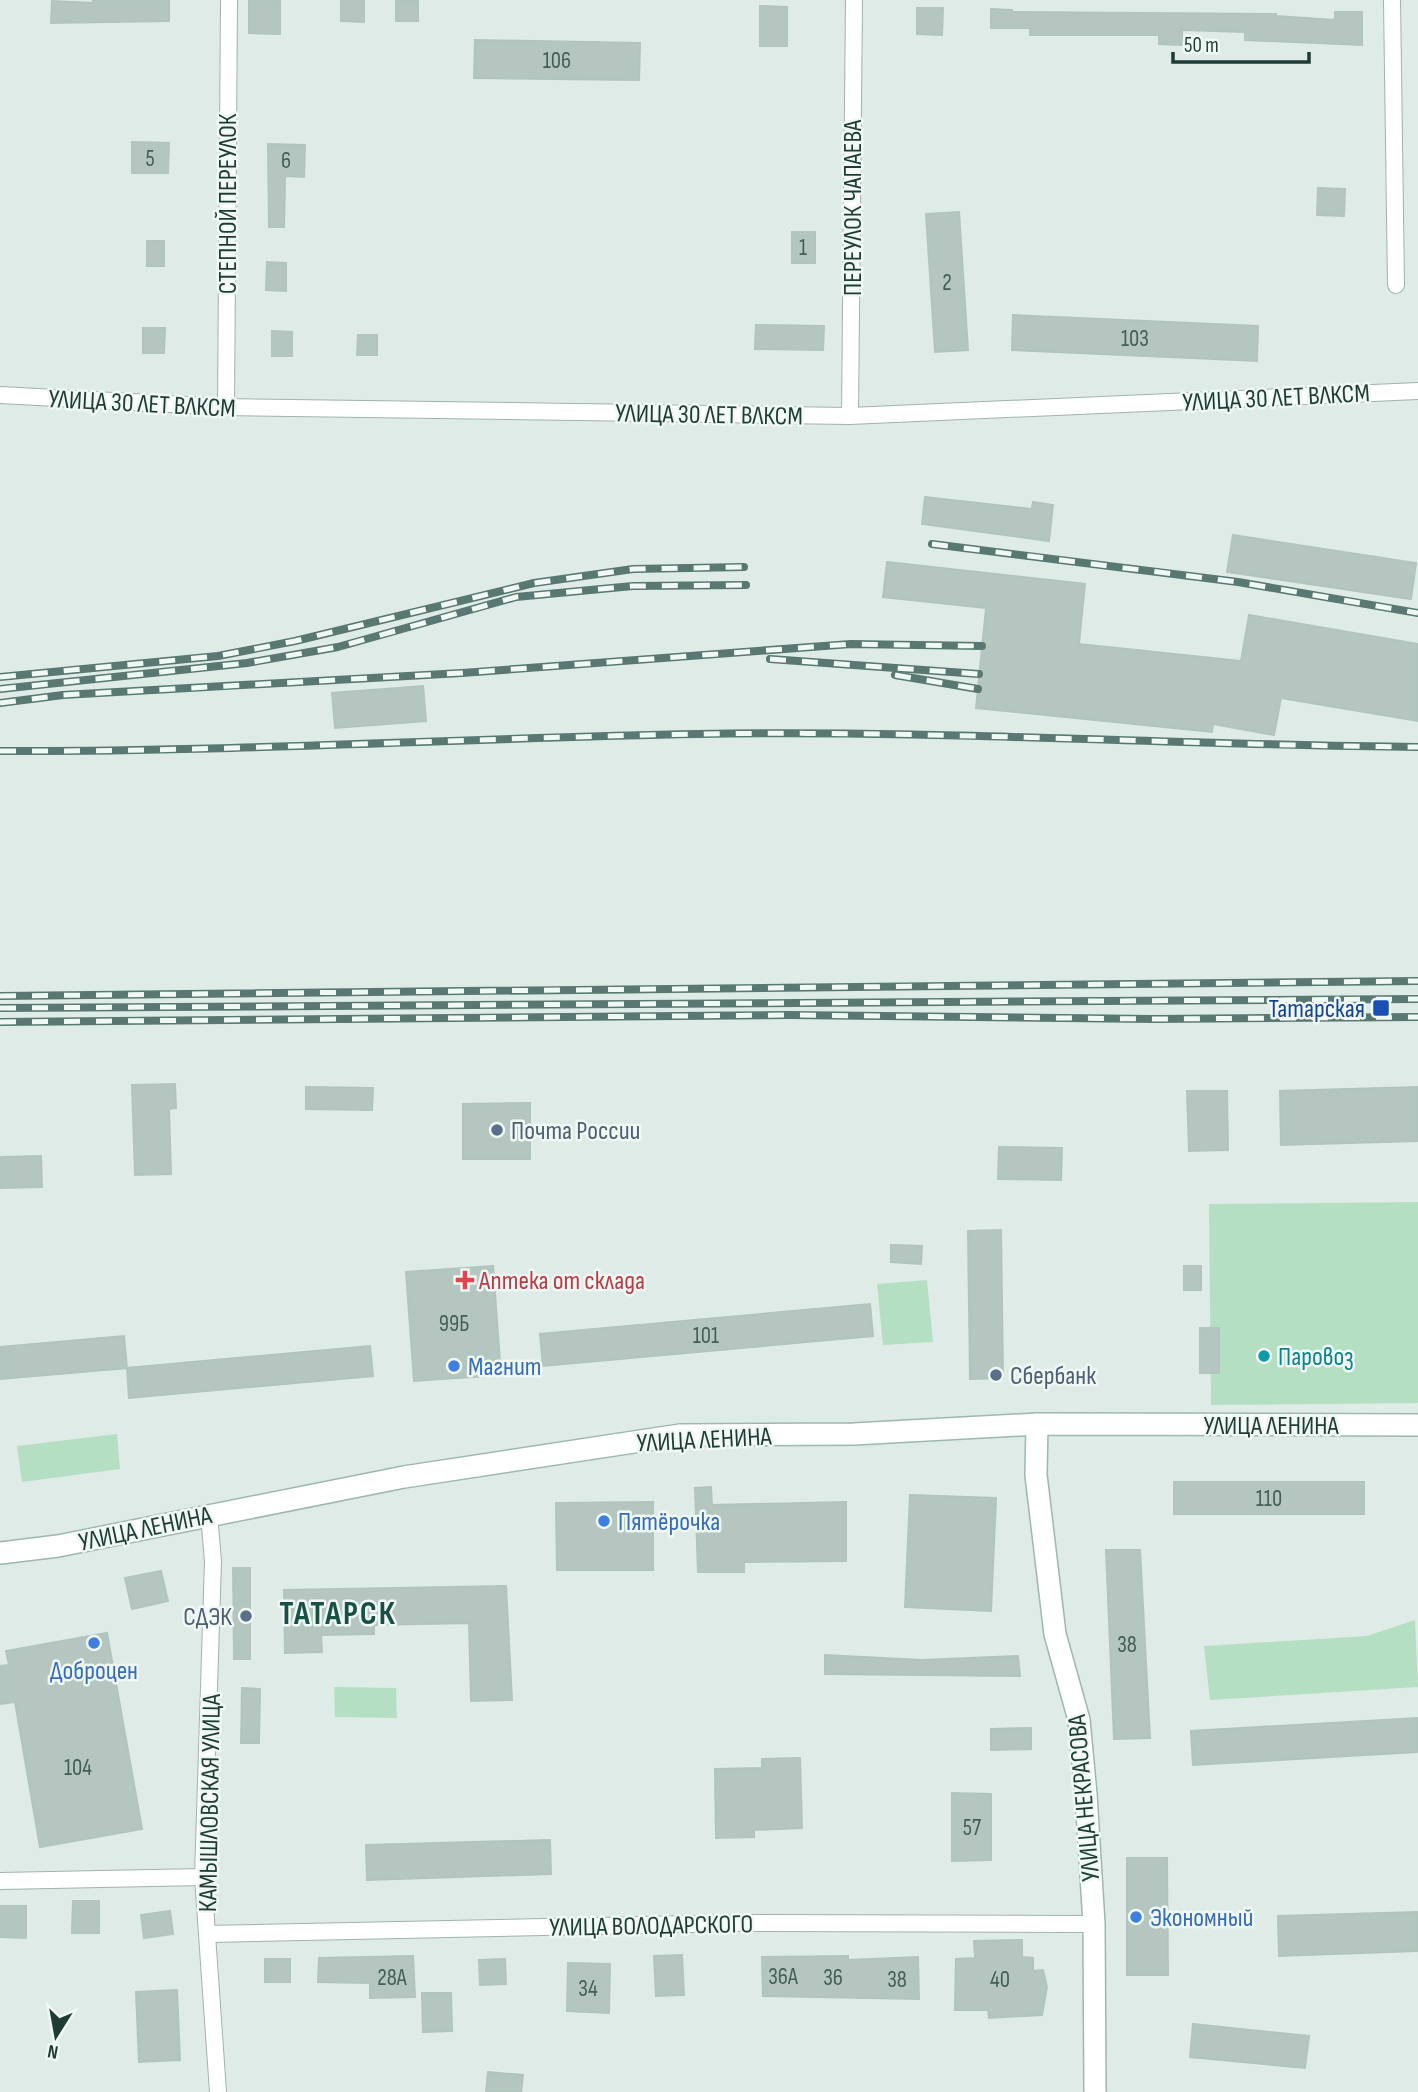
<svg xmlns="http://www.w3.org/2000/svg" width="1418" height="2092" font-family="'Sofia Sans Condensed',sans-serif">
<rect width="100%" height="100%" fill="#dfebe6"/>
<g fill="#b5dfc2">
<path d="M1418 1202V1403L1211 1405 1209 1204Z"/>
<path d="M927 1280 933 1342 883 1345 877 1284Z"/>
<path d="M117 1434 120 1469 22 1482 17 1446Z"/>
<path d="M1415 1620 1418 1687 1210 1700 1204 1646 1367 1636Z"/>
<path d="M334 1687 396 1688 397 1718 335 1717Z"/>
</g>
<g fill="#b4c6bf" stroke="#b1c5bd" stroke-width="2">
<path d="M93 0H169V21L51 23 52 1 93 3Z"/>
<path d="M249 0H280V34L249 33Z"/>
<path d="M341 0H364V22L341 21Z"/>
<rect x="396" y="1" width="22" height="20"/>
<path d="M760 6 787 7V46H760Z"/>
<path d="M917 8H943L942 35 917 34Z"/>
<path d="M991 9 1012 10V12L1276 14V16L1335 20V12H1362V45L1245 40V32L1182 30V45L1159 44V35H1030V28H991Z"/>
<path d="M475 40 640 43 639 80 474 78Z"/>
<path d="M132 142 169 143 168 173H132Z"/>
<path d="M268 144 305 145 304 177 285 176 284 227H269Z"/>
<path d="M1318 188 1345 189 1344 216 1317 215Z"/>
<path d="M959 212 968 350 935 352 926 214Z"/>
<rect x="792" y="232" width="23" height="31"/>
<rect x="147" y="241" width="17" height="25"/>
<path d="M267 262 286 263V291L266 290Z"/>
<path d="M1013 315 1258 326 1257 361 1012 350Z"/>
<path d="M756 325 824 326 823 350 755 349Z"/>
<path d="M143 328H165L164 353H143Z"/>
<path d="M272 331 292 332V356H272Z"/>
<path d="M358 335H377V355H357Z"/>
<path d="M925 497 1032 509 1033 502 1053 505 1049 541 922 524Z"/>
<path d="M1233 535 1416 563 1411 599 1227 572Z"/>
<path d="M887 562 1085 584 1079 644 1241 661 1249 615 1418 644V721L1281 698 1274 735 1213 724 1212 732 976 708 986 608 883 597Z"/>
<path d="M423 686 426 721 335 728 332 693Z"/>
<path d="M175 1084 176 1108 169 1109 171 1174 135 1175 132 1085Z"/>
<path d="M306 1087 373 1088 372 1110 306 1109Z"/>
<path d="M1418 1087V1141L1281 1145 1280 1091Z"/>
<path d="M1187 1091H1227L1228 1150 1189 1151Z"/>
<path d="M530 1103V1159H463V1104Z"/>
<path d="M999 1147 1062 1148 1061 1180 998 1179Z"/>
<path d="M41 1156 42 1187 0 1188V1157Z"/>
<path d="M1001 1230 1003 1378 970 1379 968 1231Z"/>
<path d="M891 1245 922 1246 921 1264 891 1262Z"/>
<path d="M493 1266 501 1375 414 1381 406 1272Z"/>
<rect x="1184" y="1266" width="17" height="24"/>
<path d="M870 1304 873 1336 543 1366 540 1334Z"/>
<rect x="1200" y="1328" width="19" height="45"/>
<path d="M124 1336 127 1368 0 1379V1347Z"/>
<path d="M370 1346 373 1376 129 1398 127 1368Z"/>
<rect x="1174" y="1482" width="190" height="32"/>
<path d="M711 1487 712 1505 846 1502V1561L744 1562V1572H698L695 1488Z"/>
<path d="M910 1495 996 1498 991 1611 905 1607Z"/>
<path d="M653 1502V1570H557L556 1503Z"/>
<path d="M1106 1550H1140L1150 1738 1114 1739Z"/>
<path d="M233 1568H250V1659H234Z"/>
<path d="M161 1571 168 1601 132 1609 125 1578Z"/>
<path d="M506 1586 512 1700 471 1701 469 1623 374 1625V1634L321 1635 322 1652 285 1653 284 1590Z"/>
<path d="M107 1633 142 1829 40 1847 15 1702 0 1704V1666L9 1665 6 1651Z"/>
<path d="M825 1655 921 1660 1018 1656 1020 1676 825 1674Z"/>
<path d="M242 1688 260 1689 259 1743H241Z"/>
<path d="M1418 1718V1752L1193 1765 1191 1731Z"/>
<path d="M1031 1728V1749L991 1750V1729Z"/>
<path d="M800 1758 802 1828 754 1830V1837L716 1838 715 1769 762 1768V1759Z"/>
<path d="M952 1793 991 1794V1860L952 1861Z"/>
<path d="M550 1840 551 1874 367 1880 366 1845Z"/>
<path d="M1127 1858H1167L1168 1975H1127Z"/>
<path d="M73 1901H99V1933H72Z"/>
<path d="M0 1906H26V1938L0 1937Z"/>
<path d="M170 1911 173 1934 144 1938 141 1915Z"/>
<path d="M1418 1912V1951L1279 1956 1278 1916Z"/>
<path d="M1022 1940V1957L1033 1958V1971L1043 1970 1047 1987 1042 2015 989 2018 988 2010H955L956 1959 975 1958 974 1941Z"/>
<path d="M682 1955 684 1995 656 1996 654 1956Z"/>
<path d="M413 1956 415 1997 370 1998V1983L318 1982 319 1958Z"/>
<path d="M848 1956V1960L918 1957 919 1999 763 1996 762 1957Z"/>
<rect x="265" y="1959" width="25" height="23"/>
<path d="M505 1959 506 1984 480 1985 479 1960Z"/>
<path d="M568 1963 610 1964 609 2013 567 2011Z"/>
<path d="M177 1990 180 2060 139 2062 136 1992Z"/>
<path d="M422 1993H451L452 2031 423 2032Z"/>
<path d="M1193 2024 1309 2036 1305 2068 1190 2057Z"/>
<path d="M488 2072 523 2075 521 2092H486Z"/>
</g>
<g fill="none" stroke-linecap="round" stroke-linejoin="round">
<defs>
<g id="street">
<path d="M1392 0 1396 285"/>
<path d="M0 395 226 407 850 416 1418 391"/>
<path d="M226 407 229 0"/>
<path d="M850 416 854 0"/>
<path d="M209 1514 213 1561 203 1877 218 2092"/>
<path d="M0 1881 203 1877"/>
<path d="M208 1934 739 1923 1094 1924"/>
</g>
<g id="secondary">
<path d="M1037 1424 1036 1475 1055 1634 1079 1720 1086 1794 1094 1924 1095 2092"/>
<path d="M0 1553 58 1546 404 1477 680 1435 854 1434 1037 1424 1418 1425"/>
</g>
</defs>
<use href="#street" stroke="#a1b3ad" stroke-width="18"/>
<use href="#secondary" stroke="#9cb8af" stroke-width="24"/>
<use href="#street" stroke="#fff" stroke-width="16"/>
<use href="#secondary" stroke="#fff" stroke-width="21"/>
<defs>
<g id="rail">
<path d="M932 544 1238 582 1418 613"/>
<path d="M770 659 979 674"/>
<path d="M895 675 978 689"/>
<path d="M0 677 218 656 295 641 534 583 633 569 744 567"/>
<path d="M0 689 247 663 338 647 516 597 633 586 746 585"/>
<path d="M0 703 63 695 462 673 851 644 982 646"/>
<path d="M0 751C233 752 465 738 698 734 938 730 1178 745 1418 747"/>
<path d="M0 996 1418 981"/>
<path d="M0 1008 1418 999"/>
<path d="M0 1022 790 1015 1154 1019 1418 1017"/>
</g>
</defs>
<use href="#rail" stroke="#587871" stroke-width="8"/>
<use href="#rail" stroke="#eff8f4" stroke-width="5" stroke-dasharray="16" stroke-linecap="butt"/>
</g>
<rect fill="#1a4fb4" stroke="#eff8f4" stroke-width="2.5" x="1372" y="999" width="18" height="18" rx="3.5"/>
<g fill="#5c6f8a" stroke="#eff8f4" stroke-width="2.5">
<circle cx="497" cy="1130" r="7"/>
<circle cx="996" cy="1375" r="7"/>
<circle cx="246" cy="1616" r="7"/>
</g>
<path fill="#e0444e" stroke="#eff8f4" stroke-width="2.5" d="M461.5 1269.5h7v7h7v7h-7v7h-7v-7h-7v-7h7z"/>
<circle fill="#0f9aa8" stroke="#eff8f4" stroke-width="2.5" cx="1264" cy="1356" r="7"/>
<g fill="#3f7fe0" stroke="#eff8f4" stroke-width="2.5">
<circle cx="454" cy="1366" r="7"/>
<circle cx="604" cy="1521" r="7"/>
<circle cx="94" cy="1643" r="7"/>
<circle cx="1136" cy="1917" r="7"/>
</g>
<g text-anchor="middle" stroke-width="5" stroke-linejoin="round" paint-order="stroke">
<g font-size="23" fill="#445e58">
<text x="557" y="68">106</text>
<text x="150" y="166">5</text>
<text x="286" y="168">6</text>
<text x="803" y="255">1</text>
<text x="947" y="290">2</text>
<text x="1135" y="346">103</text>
<text x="454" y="1331">99Б</text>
<text x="706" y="1343">101</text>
<text x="1269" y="1506">110</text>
<text x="1127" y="1652">38</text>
<text x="78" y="1775">104</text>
<text x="972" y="1835">57</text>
<text x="783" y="1984">36А</text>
<text x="392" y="1985">28А</text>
<text x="833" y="1985">36</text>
<text x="897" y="1987">38</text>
<text x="1000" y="1987">40</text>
<text x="588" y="1996">34</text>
</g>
<g font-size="26" fill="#1e3c35" stroke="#eff8f4">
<text transform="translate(227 204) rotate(-90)" y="9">СТЕПНОЙ ПЕРЕУЛОК</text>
<text transform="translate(852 208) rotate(-90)" y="9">ПЕРЕУЛОК ЧАПАЕВА</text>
<text transform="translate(1276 397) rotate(-3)" y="9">УЛИЦА 30 ЛЕТ ВЛКСМ</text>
<text transform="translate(142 403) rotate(3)" y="9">УЛИЦА 30 ЛЕТ ВЛКСМ</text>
<text transform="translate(709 414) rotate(1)" y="9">УЛИЦА 30 ЛЕТ ВЛКСМ</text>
<text x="1271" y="1434">УЛИЦА ЛЕНИНА</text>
<text transform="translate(704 1439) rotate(-3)" y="9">УЛИЦА ЛЕНИНА</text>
<text transform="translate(145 1528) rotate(-12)" y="9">УЛИЦА ЛЕНИНА</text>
<text transform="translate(1083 1798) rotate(-95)" y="9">УЛИЦА НЕКРАСОВА</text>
<text transform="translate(209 1803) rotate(-89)" y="9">КАМЫШЛОВСКАЯ УЛИЦА</text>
<text transform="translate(651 1925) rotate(-1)" y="9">УЛИЦА ВОЛОДАРСКОГО</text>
</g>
<g font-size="26" fill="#164399" stroke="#eff8f4" text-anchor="end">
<text x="1365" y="1017">Татарская</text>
</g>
<g font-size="26" fill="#4e5e75" stroke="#eff8f4" text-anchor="start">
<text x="511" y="1139">Почта России</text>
<text x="1010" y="1384">Сбербанк</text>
<text x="232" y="1625" text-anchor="end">СДЭК</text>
</g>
<g font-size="26" fill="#be3a42" stroke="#eff8f4" text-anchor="start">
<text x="479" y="1289">Аптека от склада</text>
</g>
<g font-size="26" fill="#0d838f" stroke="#eff8f4" text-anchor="start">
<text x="1278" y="1365">Паровоз</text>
</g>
<g font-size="26" fill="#366cbe" stroke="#eff8f4" text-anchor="start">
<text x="468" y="1375">Магнит</text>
<text x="618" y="1530">Пятёрочка</text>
<text x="94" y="1679" text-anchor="middle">Доброцен</text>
<text x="1150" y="1926">Экономный</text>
</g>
<g font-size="33" font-weight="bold" letter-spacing="2" fill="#195044" stroke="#eff8f4">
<text x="338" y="1624">ТАТАРСК</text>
</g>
</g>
<g transform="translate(56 2036) rotate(191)" stroke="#eff8f4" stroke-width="5" paint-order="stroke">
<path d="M0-5L12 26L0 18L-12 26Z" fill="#1e3c35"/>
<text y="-10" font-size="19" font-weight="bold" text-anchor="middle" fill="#1e3c35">N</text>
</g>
<path d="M1173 52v10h136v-10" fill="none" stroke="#1e3c35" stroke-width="3.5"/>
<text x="1184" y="52" font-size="21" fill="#1e3c35" stroke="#eff8f4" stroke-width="5" paint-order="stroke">50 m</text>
</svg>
